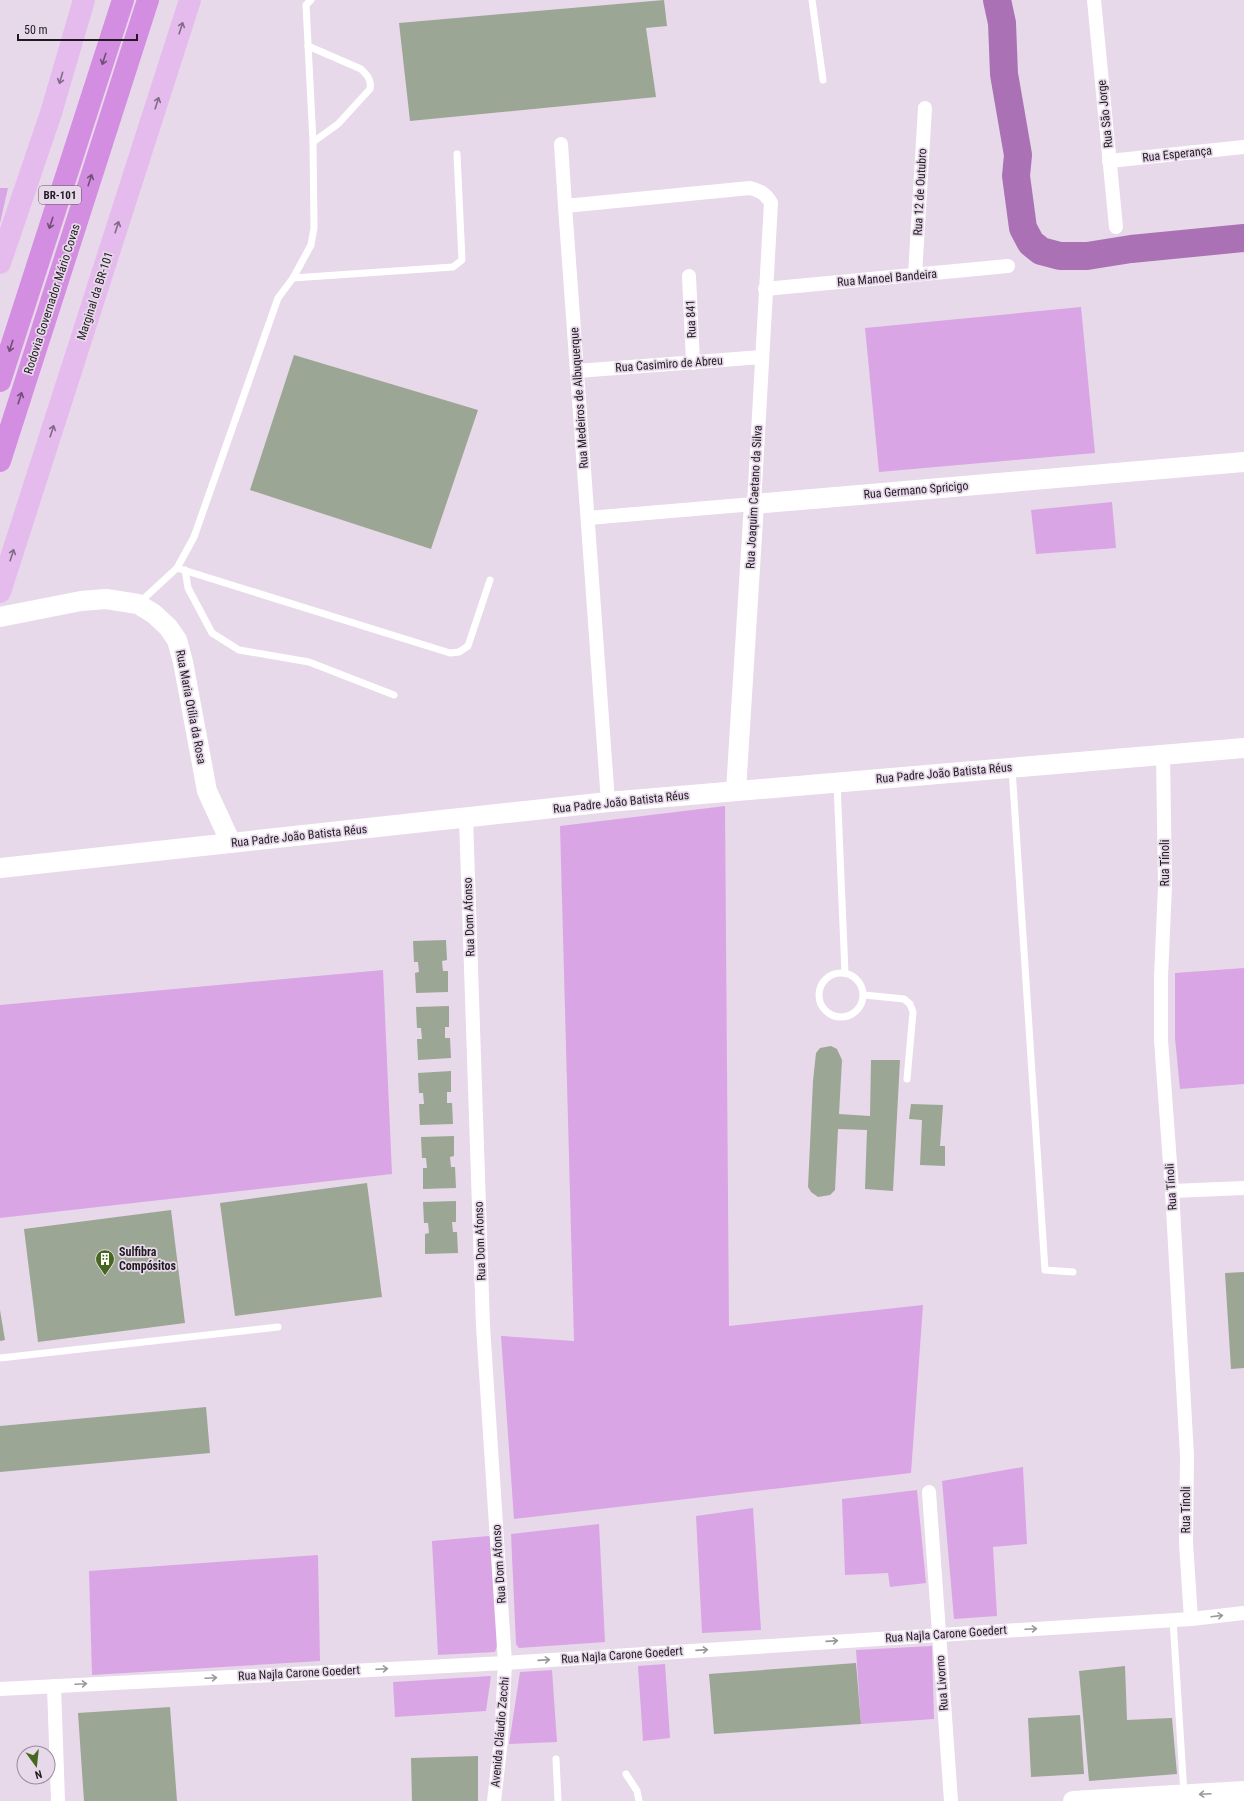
<svg xmlns="http://www.w3.org/2000/svg" width="1244" height="1801" font-family="'Roboto Condensed',sans-serif">
<rect width="100%" height="100%" fill="#e7d9ea"/>
<g fill="#daa5e4">
<path d="M0 188H8L0 223Z"/>
<path d="M1081 307 1095 453 879 472 865 328Z"/>
<path d="M1112 502 1116 548 1036 554 1031 510Z"/>
<path d="M725 806 729 1326 923 1305 911 1473 514 1519 501 1336 574 1341 560 826Z"/>
<path d="M1244 968V1084L1180 1089 1175 1038V973Z"/>
<path d="M383 970 392 1174 0 1218V1005Z"/>
<path d="M1023 1467 1027 1544 993 1547 997 1616 954 1619 942 1481Z"/>
<path d="M917 1490 926 1583 890 1587 888 1573 845 1575 842 1499Z"/>
<path d="M753 1508 761 1630 702 1633 696 1516Z"/>
<path d="M599 1524 605 1642 519 1648 516 1644 511 1534Z"/>
<path d="M489 1536 492 1540 498 1643 495 1652 438 1655 432 1541Z"/>
<path d="M318 1555 320 1661 92 1675 89 1571Z"/>
<path d="M932 1646 934 1719 861 1724 856 1650Z"/>
<path d="M665 1664 670 1738 643 1741 638 1666Z"/>
<path d="M552 1670 557 1742 509 1744 520 1672Z"/>
<path d="M491 1676 486 1711 395 1717 393 1682Z"/>
</g>
<g fill="none" stroke-linecap="round" stroke-linejoin="round">
<path stroke="#aa71b5" stroke-width="28" d="M997 0 1002 23 1004 74 1018 155 1016 176 1023 228 1031 243 1041 251 1060 256H1087L1131 249 1244 238"/>
</g>
<g fill="#9ca694">
<path d="M664 0 667 26 646 28 656 97 410 121 399 23Z"/>
<path d="M294 355 478 410 431 549 250 490Z"/>
<path d="M446 940 447 960 442 961 443 971H448V992L416 993 415 973 419 972 418 962H414L413 941Z"/>
<path d="M449 1006V1027H445V1038H450L451 1058 418 1060 417 1039H422L421 1028H417L416 1007Z"/>
<path d="M831 1046 837 1049 842 1060 839 1114 870 1116 871 1060H900L893 1191 865 1189 867 1130 838 1129 835 1190 830 1195 818 1197 811 1192 808 1187 813 1081 816 1053 820 1048Z"/>
<path d="M451 1071V1092H447V1103H452L453 1124 420 1125 419 1104H424L423 1093H419L418 1073Z"/>
<path d="M911 1104 943 1105 940 1146H945V1166L920 1165 922 1120 909 1119Z"/>
<path d="M454 1136V1156L450 1157 451 1167H455L456 1188 423 1189V1168H427L426 1158H422L421 1137Z"/>
<path d="M367 1183 382 1297 235 1316 220 1203Z"/>
<path d="M456 1201V1222H452L453 1232H457L458 1253 425 1254V1234L429 1233 428 1223H424L423 1202Z"/>
<path d="M171 1210 185 1323 38 1342 24 1229Z"/>
<path d="M1244 1272V1368L1231 1369 1225 1273Z"/>
<path d="M0 1310 5 1340 0 1341Z"/>
<path d="M206 1407 210 1453 0 1472V1426Z"/>
<path d="M856 1663 861 1724 714 1734 709 1674Z"/>
<path d="M1125 1666 1127 1720 1172 1718 1177 1774 1089 1781 1079 1671Z"/>
<path d="M170 1707 177 1801H84L78 1713Z"/>
<path d="M1080 1715 1084 1774 1031 1777 1028 1718Z"/>
<path d="M478 1756V1801H412L411 1758Z"/>
</g>
<g fill="none" stroke-linecap="round" stroke-linejoin="round">
<g stroke="#fff" stroke-width="7">
<path d="M812 0 823 80"/>
<path d="M308 46 361 69C367 75 372 80 370 89L338 124 313 142"/>
<path d="M293 278 453 267 462 260 457 154"/>
<path d="M177 568 450 653 459 652 468 646 490 580"/>
<path d="M185 570 188 588 212 633 239 650 309 662 394 695"/>
<path d="M139 603 177 568 194 537 278 298 293 278 311 245 314 228 313 142 306 5 311 0"/>
<path d="M1012 769 1045 1270 1073 1272"/>
<path d="M837 783 845 973"/>
<circle cx="841" cy="995" r="22"/>
<path d="M864 995 904 999 910 1004 913 1012 907 1079"/>
<path d="M0 1358 278 1327"/>
<path d="M1173 1620 1184 1794"/>
<path d="M556 1759 558 1801"/>
<path d="M626 1774 637 1791 639 1801"/>
</g>
<g stroke="#fff" stroke-width="14">
<path d="M1094 0 1116 227"/>
<path d="M561 144 565 206"/>
<path d="M1109 161 1244 147"/>
<path d="M915 275 925 108"/>
<path d="M689 276 693 363"/>
<path d="M765 289 1008 266"/>
<path d="M577 371 762 357"/>
<path d="M588 518 754 504 771 203C766 194 761 191 750 188L565 206 608 802"/>
<path d="M1163 754 1165 886 1161 977V1040L1172 1191 1187 1456 1186 1543 1191 1619"/>
<path d="M466 818 483 1326 505 1663 501 1740 494 1801"/>
<path d="M1172 1191 1244 1188"/>
<path d="M929 1492 951 1801"/>
<path d="M54 1686 58 1801"/>
<path d="M0 1689 505 1663 1191 1619 1244 1613"/>
</g>
<g stroke="#fff" stroke-width="20">
<path d="M0 617 81 601 106 599 138 604 154 614 168 627 177 640 183 662 207 791 231 843"/>
<path d="M736 791 754 504 1244 462"/>
<path d="M0 868 608 802 1244 748"/>
<path d="M1073 1801 1244 1791"/>
</g>
<g stroke="#e5bbed" stroke-width="22">
<path d="M0 263 51 113 84 0"/>
<path d="M0 592 190 0"/>
</g>
<g stroke="#d48ee1" stroke-width="22">
<path d="M0 381 123 0"/>
<path d="M0 461 148 0"/>
</g>
</g>
<defs><path id="oneway-shaft" d="M-6 0H5M1.5-3L5.5 0L1.5 3" fill="none" stroke-width="1.6" stroke-linecap="round" stroke-linejoin="round"/></defs>
<g stroke="#826b87">
<use href="#oneway-shaft" transform="translate(181 28) rotate(-72)"/>
<use href="#oneway-shaft" transform="translate(61 78) rotate(106)"/>
<use href="#oneway-shaft" transform="translate(157 103) rotate(-72)"/>
<use href="#oneway-shaft" transform="translate(117 227) rotate(-72)"/>
<use href="#oneway-shaft" transform="translate(52 431) rotate(-72)"/>
<use href="#oneway-shaft" transform="translate(12 555) rotate(-72)"/>
</g>
<g stroke="#714f77">
<use href="#oneway-shaft" transform="translate(104 59) rotate(108)"/>
<use href="#oneway-shaft" transform="translate(90 180) rotate(-72)"/>
<use href="#oneway-shaft" transform="translate(51 223) rotate(108)"/>
<use href="#oneway-shaft" transform="translate(11 346) rotate(108)"/>
<use href="#oneway-shaft" transform="translate(20 398) rotate(-72)"/>
</g>
<g stroke="#9b989b">
<use href="#oneway-shaft" transform="translate(1217 1616) rotate(-7)"/>
<use href="#oneway-shaft" transform="translate(1031 1629) rotate(-3)"/>
<use href="#oneway-shaft" transform="translate(832 1641) rotate(-4)"/>
<use href="#oneway-shaft" transform="translate(702 1650) rotate(-4)"/>
<use href="#oneway-shaft" transform="translate(544 1660) rotate(-4)"/>
<use href="#oneway-shaft" transform="translate(382 1669) rotate(-3)"/>
<use href="#oneway-shaft" transform="translate(211 1678) rotate(-3)"/>
<use href="#oneway-shaft" transform="translate(81 1684) rotate(-3)"/>
<use href="#oneway-shaft" transform="translate(1205 1794) rotate(177)"/>
</g>
<defs>
<symbol id="building-pin" viewBox="-11 -11 22 30"><path d="M0 17L-7.5 6A9.5 9.5 0 1 1 7.5 6Z" fill="#45671e" stroke="#e7d9ea"/><path d="M-4-6H4V6H1V3H-1V6H-4ZM-2.5-4.3h1.7v1.8h-1.7ZM.8-4.3h1.7v1.8H.8ZM-2.5-1h1.7V.8h-1.7ZM.8-1h1.7V.8H.8Z" fill="#fff"/></symbol>
</defs>
<g fill-rule="evenodd">
<use href="#building-pin" x="94" y="1248" width="22" height="30"/>
</g>
<g text-anchor="middle" stroke-width="3.5" stroke-linejoin="round" paint-order="stroke">
<rect fill="#e7d9ea" stroke="#5c545d" stroke-width="1" x="39" y="186" width="42" height="18" rx="3"/>
<g font-size="11" font-weight="bold" fill="#201b21">
<text x="60" y="199">BR-101</text>
</g>
<g font-size="12" fill="#201b21" stroke="#e7d9ea">
<text transform="translate(1105 114) rotate(-96)" y="4">Rua São Jorge</text>
<text transform="translate(1177 154) rotate(-6)" y="4">Rua Esperança</text>
<text transform="translate(920 192) rotate(-87)" y="4">Rua 12 de Outubro</text>
<text transform="translate(887 278) rotate(-5)" y="4">Rua Manoel Bandeira</text>
<text transform="translate(95 296) rotate(-72)" y="4">Marginal da BR-101</text>
<text transform="translate(52 299) rotate(-72)" y="4">Rodovia Governador Mário Covas</text>
<text transform="translate(691 319) rotate(-92)" y="4">Rua 841</text>
<text transform="translate(669 364) rotate(-4)" y="4">Rua Casimiro de Abreu</text>
<text transform="translate(579 398) rotate(-94)" y="4">Rua Medeiros de Albuquerque</text>
<text transform="translate(916 490) rotate(-5)" y="4">Rua Germano Spricigo</text>
<text transform="translate(754 497) rotate(-87)" y="4">Rua Joaquim Caetano da Silva</text>
<text transform="translate(191 707) rotate(79)" y="4">Rua Maria Otília da Rosa</text>
<text transform="translate(944 773) rotate(-5)" y="4">Rua Padre João Batista Réus</text>
<text transform="translate(621 802) rotate(-6)" y="4">Rua Padre João Batista Réus</text>
<text transform="translate(299 836) rotate(-6)" y="4">Rua Padre João Batista Réus</text>
<text transform="translate(1165 863) rotate(-90)" y="4">Rua Tínoli</text>
<text transform="translate(469 917) rotate(-92)" y="4">Rua Dom Afonso</text>
<text transform="translate(1171 1187) rotate(-94)" y="4">Rua Tínoli</text>
<text transform="translate(480 1241) rotate(-92)" y="4">Rua Dom Afonso</text>
<text transform="translate(1186 1510) rotate(-90)" y="4">Rua Tínoli</text>
<text transform="translate(499 1564) rotate(-94)" y="4">Rua Dom Afonso</text>
<text transform="translate(946 1634) rotate(-4)" y="4">Rua Najla Carone Goedert</text>
<text transform="translate(622 1655) rotate(-4)" y="4">Rua Najla Carone Goedert</text>
<text transform="translate(299 1673) rotate(-3)" y="4">Rua Najla Carone Goedert</text>
<text transform="translate(942 1683) rotate(-94)" y="4">Rua Livorno</text>
<text transform="translate(500 1732) rotate(-85)" y="4">Avenida Cláudio Zacchi</text>
</g>
<g font-size="12" font-weight="bold" fill="#201b21" stroke="#e7d9ea" text-anchor="start">
<text x="119" y="1256">Sulfibra<tspan x="119" dy="14">Compósitos</tspan></text>
</g>
</g>
<g transform="translate(36 1765) rotate(165)"><circle r="19" fill="#e7d9ea" stroke="#978d9a"/>
<path d="M0-3L7 15L0 10L-7 15Z" fill="#45671e"/>
<text y="-6" font-size="11" font-weight="bold" text-anchor="middle" fill="#201b21">N</text>
</g>
<path d="M18 34v6h119v-6" fill="none" stroke="#201b21" stroke-width="2"/>
<text x="24" y="34" font-size="12" fill="#201b21" stroke="#e7d9ea" stroke-width="3" paint-order="stroke">50 m</text>
</svg>
